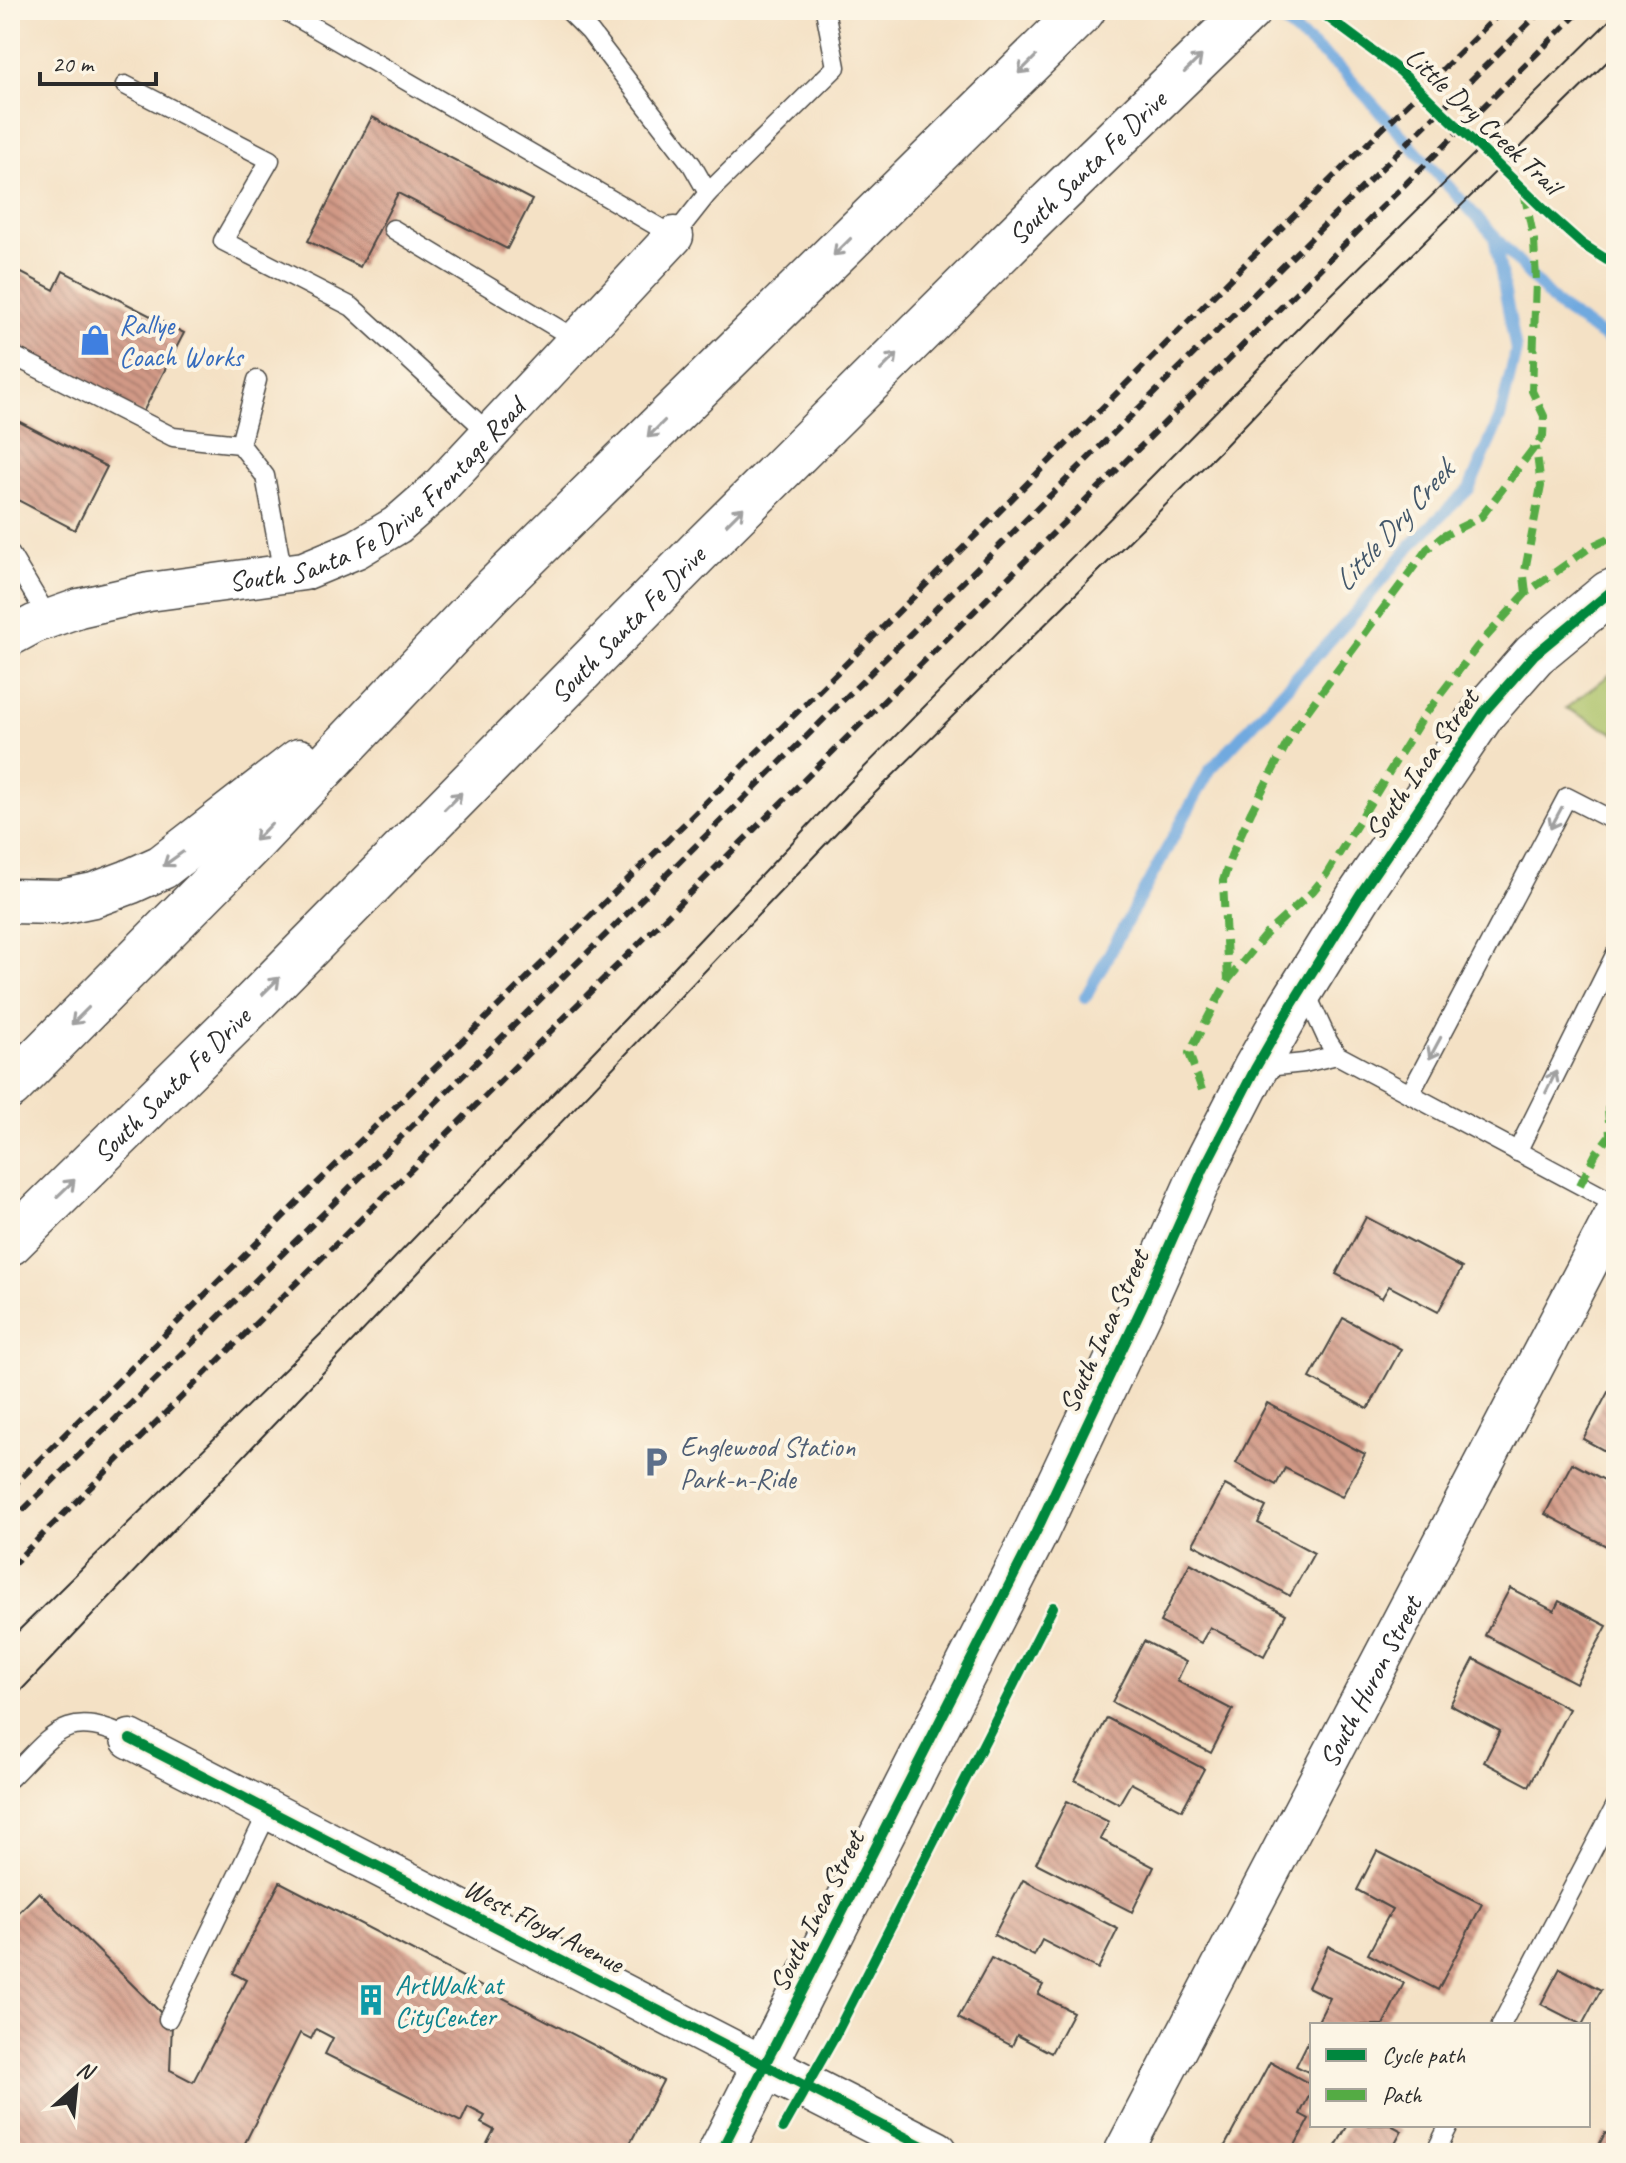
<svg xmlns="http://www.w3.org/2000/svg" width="1626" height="2163" font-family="Caveat,sans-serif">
<defs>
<pattern id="building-back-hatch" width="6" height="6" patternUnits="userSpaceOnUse" patternTransform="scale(2)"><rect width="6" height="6" fill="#d19986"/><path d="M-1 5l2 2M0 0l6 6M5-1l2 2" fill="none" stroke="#aa7d6e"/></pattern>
</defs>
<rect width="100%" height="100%" fill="#fcf5e5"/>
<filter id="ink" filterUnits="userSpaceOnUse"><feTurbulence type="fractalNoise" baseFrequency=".0125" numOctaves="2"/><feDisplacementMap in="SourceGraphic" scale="16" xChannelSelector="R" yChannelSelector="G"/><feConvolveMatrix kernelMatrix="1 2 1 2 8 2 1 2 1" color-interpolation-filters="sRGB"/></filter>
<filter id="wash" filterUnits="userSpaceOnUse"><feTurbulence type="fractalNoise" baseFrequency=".006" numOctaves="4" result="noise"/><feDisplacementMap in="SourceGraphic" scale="32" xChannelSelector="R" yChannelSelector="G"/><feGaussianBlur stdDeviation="1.8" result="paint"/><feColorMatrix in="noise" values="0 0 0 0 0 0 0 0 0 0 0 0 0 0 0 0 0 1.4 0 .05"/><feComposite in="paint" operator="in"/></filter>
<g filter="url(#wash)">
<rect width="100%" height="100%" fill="#f4e1c5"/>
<path fill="#aac166" stroke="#6a7648" stroke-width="2" d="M1616 670V734L1566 708Z"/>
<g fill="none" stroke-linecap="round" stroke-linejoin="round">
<g stroke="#6fa9df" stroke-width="12">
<path d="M1494 236 1558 306 1616 345"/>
<path d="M1085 998 1210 770 1349 620 1411 545 1469 489 1500 418 1516 350 1494 236 1341 69 1269 10"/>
</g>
</g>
<g id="blocks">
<g fill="url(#building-back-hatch)">
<path d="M372 117 532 200 507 249 398 193 360 267 308 241Z"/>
<path d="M10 267 54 290 63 271 184 333 142 414 10 346Z"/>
<path d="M10 417 107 467 75 530 10 496Z"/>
<path d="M1366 1217 1462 1268 1438 1312 1389 1286 1382 1298 1336 1274Z"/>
<path d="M1343 1318 1401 1349 1368 1409 1310 1378Z"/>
<path d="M1608 1392 1616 1396V1457L1583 1439Z"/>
<path d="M1267 1403 1365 1454 1342 1497 1285 1468 1276 1485 1236 1463Z"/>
<path d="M1572 1463 1616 1486V1551L1545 1514Z"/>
<path d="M1225 1485 1266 1507 1258 1523 1314 1553 1290 1596 1193 1544Z"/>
<path d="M1190 1563 1286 1614 1264 1656 1210 1627 1201 1643 1160 1622Z"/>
<path d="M1510 1588 1554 1611 1559 1601 1607 1626 1576 1683 1485 1635Z"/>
<path d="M1144 1641 1186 1662 1177 1681 1233 1710 1211 1753 1112 1702Z"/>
<path d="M1474 1659 1569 1709 1529 1786 1484 1762 1500 1731 1450 1705Z"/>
<path d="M1107 1718 1204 1769 1182 1810 1131 1783 1119 1804 1075 1780Z"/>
<path d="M1067 1801 1109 1822 1100 1839 1154 1867 1132 1912 1036 1863Z"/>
<path d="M1377 1851 1482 1904 1438 1990 1368 1954 1392 1909 1357 1890Z"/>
<path d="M1023 1880 1118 1929 1098 1969 1042 1940 1034 1956 994 1935Z"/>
<path d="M280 1882 663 2081 625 2153H482L494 2130 481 2123 485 2116 468 2107 461 2122 325 2054 333 2038 316 2029 311 2039 300 2033 240 2153H10V1921L39 1892 172 2024 170 2070 193 2082 246 1980 233 1973Z"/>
<path d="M1328 1946 1404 1983 1383 2025H1316L1330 1998 1308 1987Z"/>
<path d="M991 1958 1043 1985 1038 1994 1073 2012 1051 2053 1017 2035 1012 2046 958 2018Z"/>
<path d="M1560 1968 1601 1990 1582 2025 1541 2004Z"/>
<path d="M1312 2034V2074L1296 2066Z"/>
<path d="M1270 2062 1312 2085V2090L1300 2114 1309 2119 1291 2153H1221Z"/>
<path d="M1348 2125H1391L1402 2131 1390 2153H1336L1333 2151Z"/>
<path d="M1605 2133 1616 2139V2153H1595Z"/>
</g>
</g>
</g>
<g filter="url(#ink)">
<use href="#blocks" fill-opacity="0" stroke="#494642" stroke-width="2"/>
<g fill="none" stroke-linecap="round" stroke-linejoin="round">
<defs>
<g id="service">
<path d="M284 10 674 236 708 193 692 165 590 32 568 10"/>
<path d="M125 85 270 160 223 241 352 307 490 434"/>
<path d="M708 193 836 67 825 10"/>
<path d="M393 229 577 340"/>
<path d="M10 354 173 437 240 444 265 476 283 574"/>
<path d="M240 444 257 380"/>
<path d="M10 554 49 619"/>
<path d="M1616 822 1567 797 1410 1094 1616 1204"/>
<path d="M1304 989 1328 1041 1337 1055 1410 1094"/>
<path d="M1258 1068 1304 1063 1337 1055"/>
<path d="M1517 1152 1616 953"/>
<path d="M10 1778C53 1735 66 1707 130 1739"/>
<path d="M168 2019 269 1810"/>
<path d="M1501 2025 1616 1805"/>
<path d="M1435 2153 1449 2125"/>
</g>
<g id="minor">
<path id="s1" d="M10 637 34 624 79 608 149 592 304 571 357 549 397 525 437 490 674 236"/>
<path d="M130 1739 763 2065"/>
<path id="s2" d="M1123 2153 1616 1211"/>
</g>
<g id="tertiary">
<path d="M763 2065 936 2153"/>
<path d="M720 2153 1036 1532 1143 1305 1203 1170 1255 1069 1291 1006 1361 893 1484 712 1534 655 1609 593 1616 590"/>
</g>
<g id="trunk">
<path d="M10 901 60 902 94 895 129 882 162 867 299 761"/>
<path d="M10 1087 256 839 490 593 1083 10"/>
<path id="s3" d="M10 1243 233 1024 701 549 1036 216 1249 10"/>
</g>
</defs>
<use href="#service" stroke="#494642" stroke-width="21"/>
<use href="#minor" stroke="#494642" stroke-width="41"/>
<use href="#tertiary" stroke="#494642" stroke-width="47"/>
<use href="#trunk" stroke="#494642" stroke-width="47"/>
<use href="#service" stroke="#fff" stroke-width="18"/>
<use href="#minor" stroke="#fff" stroke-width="38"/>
<use href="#tertiary" stroke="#fff" stroke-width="44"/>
<use href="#trunk" stroke="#fff" stroke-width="44"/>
<g stroke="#2b2b2b" stroke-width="2">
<path d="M10 1639 335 1320 625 1019 835 797 1322 304 1616 14"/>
<path d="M10 1702 858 810 1222 449 1347 318 1616 53"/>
</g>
<g stroke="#2b2b2b" stroke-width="6" stroke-dasharray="12 6" stroke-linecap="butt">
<path d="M10 1489 303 1197 664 844 979 532 1248 261 1503 10"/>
<path d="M10 1523 1542 10"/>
<path d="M10 1567 1581 10"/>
</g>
<g stroke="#54ab44" stroke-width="8" stroke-dasharray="16 8" stroke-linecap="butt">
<path d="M1526 593 1524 576 1541 486 1536 447"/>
<path d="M1228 980 1223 881 1231 856 1251 812 1295 728 1427 549 1443 536 1481 517 1543 436 1544 416 1532 391 1536 281 1534 240 1524 192"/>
<path d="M1202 1090 1189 1053 1228 980 1266 934 1313 891 1326 875 1423 717 1477 647 1526 593 1592 546 1616 535"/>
<path d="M1580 1185 1596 1153 1610 1135 1608 1108 1616 1093"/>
</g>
<defs>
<g id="cycleway">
<path d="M1318 10 1400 71 1554 219 1582 244 1607 260 1616 264"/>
<path d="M130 1739 936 2153"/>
<path d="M783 2128 835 2036 1053 1607"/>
<path d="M720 2153 1036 1532 1143 1305 1203 1170 1255 1069 1291 1006 1361 893 1484 712 1534 655 1609 593 1616 590"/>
</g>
</defs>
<use href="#cycleway" stroke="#fcf5e5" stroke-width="15"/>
<use href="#cycleway" stroke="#00873e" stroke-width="10"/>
</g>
<defs><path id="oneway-shaft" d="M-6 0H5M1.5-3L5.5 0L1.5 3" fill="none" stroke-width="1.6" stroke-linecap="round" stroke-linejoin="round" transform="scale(2)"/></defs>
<g stroke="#a0a0a0">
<use href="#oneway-shaft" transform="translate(1193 64) rotate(-44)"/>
<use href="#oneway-shaft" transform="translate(1027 65) rotate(135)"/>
<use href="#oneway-shaft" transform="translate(842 247) rotate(135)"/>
<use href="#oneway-shaft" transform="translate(889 362) rotate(-45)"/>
<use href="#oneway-shaft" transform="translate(656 429) rotate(135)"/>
<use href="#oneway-shaft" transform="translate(735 516) rotate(-45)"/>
<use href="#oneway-shaft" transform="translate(453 801) rotate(-45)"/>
<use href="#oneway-shaft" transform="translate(1556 818) rotate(118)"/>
<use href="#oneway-shaft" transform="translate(263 832) rotate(134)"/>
<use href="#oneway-shaft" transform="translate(173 859) rotate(144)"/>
<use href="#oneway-shaft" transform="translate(271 986) rotate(-45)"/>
<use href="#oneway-shaft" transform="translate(80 1016) rotate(135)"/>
<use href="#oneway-shaft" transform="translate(1435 1048) rotate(118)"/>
<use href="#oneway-shaft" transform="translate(1551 1082) rotate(-64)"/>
<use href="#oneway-shaft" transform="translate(66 1188) rotate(-44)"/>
</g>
</g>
<defs>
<symbol id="shop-bare" viewBox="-9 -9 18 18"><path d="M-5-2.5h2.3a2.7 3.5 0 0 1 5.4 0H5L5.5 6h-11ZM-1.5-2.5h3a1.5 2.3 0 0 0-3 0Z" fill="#3f7fe0" stroke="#fcf5e5" stroke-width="2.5" paint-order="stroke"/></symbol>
<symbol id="parking-bare" viewBox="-9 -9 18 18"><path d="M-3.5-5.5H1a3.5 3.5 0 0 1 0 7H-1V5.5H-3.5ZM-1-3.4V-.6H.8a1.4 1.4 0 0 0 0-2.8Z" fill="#5c6f8a" stroke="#fcf5e5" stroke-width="2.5" paint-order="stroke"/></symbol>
<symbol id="building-bare" viewBox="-9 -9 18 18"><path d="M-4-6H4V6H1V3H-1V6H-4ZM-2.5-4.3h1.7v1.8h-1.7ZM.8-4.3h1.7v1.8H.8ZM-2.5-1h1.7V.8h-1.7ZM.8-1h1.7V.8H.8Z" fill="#0f9aa8" stroke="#fcf5e5" stroke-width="2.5" paint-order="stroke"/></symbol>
</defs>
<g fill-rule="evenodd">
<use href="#shop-bare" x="73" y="318" width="44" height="44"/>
<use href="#parking-bare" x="634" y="1440" width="44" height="44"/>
<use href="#building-bare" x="349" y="1978" width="44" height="44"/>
</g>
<g text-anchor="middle" stroke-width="8" stroke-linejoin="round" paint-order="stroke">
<g font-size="28" fill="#2b2b2b" stroke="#fcf5e5">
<text transform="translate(1484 120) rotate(43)" y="10">Little Dry Creek Trail</text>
<text dy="10" stroke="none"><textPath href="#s3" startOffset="1522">South Santa Fe Drive</textPath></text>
<text dy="10" stroke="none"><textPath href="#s1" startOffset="404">South Santa Fe Drive Frontage Road</textPath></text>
<text dy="10" stroke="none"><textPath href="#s3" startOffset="874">South Santa Fe Drive</textPath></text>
<text transform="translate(1421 764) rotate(-55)" y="10">South Inca Street</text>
<text dy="10" stroke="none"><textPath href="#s3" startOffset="226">South Santa Fe Drive</textPath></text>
<text transform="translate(1103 1331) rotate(-65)" y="10">South Inca Street</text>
<text dy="10" stroke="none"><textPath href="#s2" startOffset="532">South Huron Street</textPath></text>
<text transform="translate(816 1911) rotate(-63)" y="10">South Inca Street</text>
<text transform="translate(544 1925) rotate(27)" y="10">West Floyd Avenue</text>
</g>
<g font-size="28" fill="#366cbe" stroke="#fcf5e5" text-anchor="start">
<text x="119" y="334">Rallye<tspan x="119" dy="32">Coach Works</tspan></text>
</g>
<g font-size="28" fill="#4e5e75" stroke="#fcf5e5" text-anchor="start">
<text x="680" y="1456">Englewood Station<tspan x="680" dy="32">Park-n-Ride</tspan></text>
</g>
<g font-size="28" fill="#0d838f" stroke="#fcf5e5" text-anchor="start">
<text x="395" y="1994">ArtWalk at<tspan x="395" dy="32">CityCenter</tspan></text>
</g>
<g font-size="30" font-style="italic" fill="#43576a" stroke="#fcf5e5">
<text transform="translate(1393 526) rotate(-48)" y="10">Little Dry Creek</text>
</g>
</g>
<rect width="1626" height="2163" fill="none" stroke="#fcf5e5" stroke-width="40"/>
<rect x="1310" y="2023" width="280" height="104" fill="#fcf5e5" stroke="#a8a49b" stroke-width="2"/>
<rect x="1326" y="2049" width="40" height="12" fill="#00873e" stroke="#a8a49b" stroke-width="2"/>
<text x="1382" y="2063" font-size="24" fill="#2b2b2b">Cycle path</text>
<rect x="1326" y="2089" width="40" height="12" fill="#54ab44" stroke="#a8a49b" stroke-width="2"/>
<text x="1382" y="2103" font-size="24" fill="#2b2b2b">Path</text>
<g transform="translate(76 2087) rotate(27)" stroke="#fcf5e5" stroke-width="6" paint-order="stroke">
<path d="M0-6L14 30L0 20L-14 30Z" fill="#2b2b2b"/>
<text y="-12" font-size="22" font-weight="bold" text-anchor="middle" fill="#2b2b2b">N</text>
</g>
<path d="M40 72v12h116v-12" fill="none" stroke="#2b2b2b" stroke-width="4"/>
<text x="52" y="72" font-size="24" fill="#2b2b2b" stroke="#fcf5e5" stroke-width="6" paint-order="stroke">20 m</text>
</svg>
